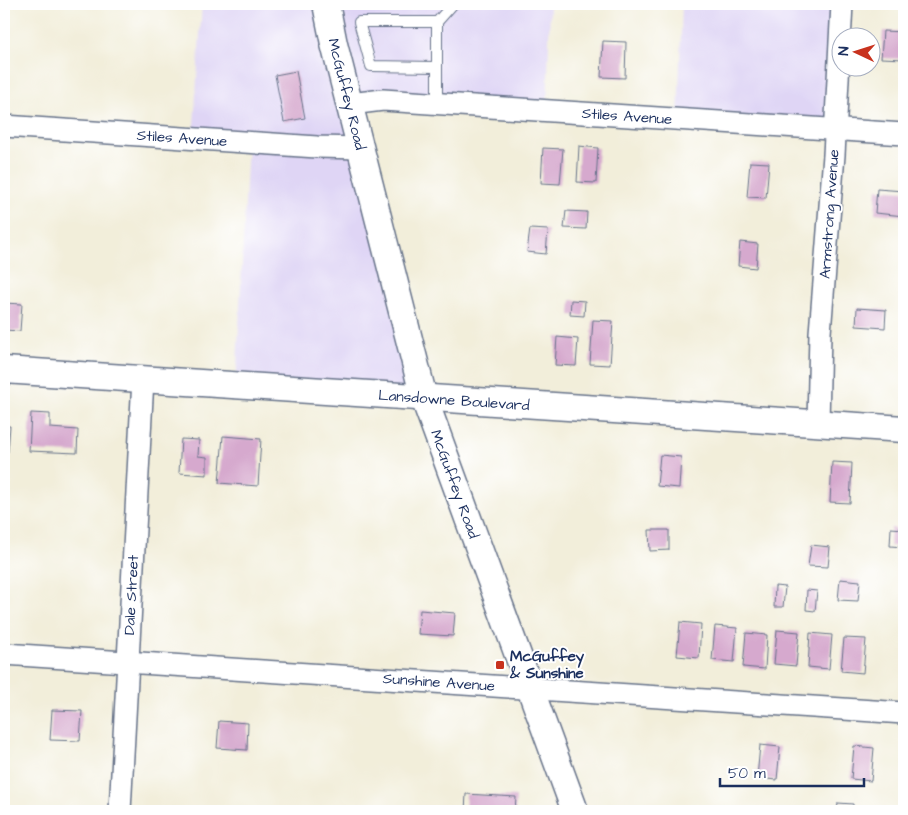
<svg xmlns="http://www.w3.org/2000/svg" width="908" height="815" font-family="'Architects Daughter',sans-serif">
<rect width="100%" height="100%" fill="#fff"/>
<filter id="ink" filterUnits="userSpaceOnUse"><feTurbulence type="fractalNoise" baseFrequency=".02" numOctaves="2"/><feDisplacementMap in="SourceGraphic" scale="10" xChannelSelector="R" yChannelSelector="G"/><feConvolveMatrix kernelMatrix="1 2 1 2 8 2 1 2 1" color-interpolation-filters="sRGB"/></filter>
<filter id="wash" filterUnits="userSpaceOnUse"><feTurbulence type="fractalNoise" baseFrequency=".0096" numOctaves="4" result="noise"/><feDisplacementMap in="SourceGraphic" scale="20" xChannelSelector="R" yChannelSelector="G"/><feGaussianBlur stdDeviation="1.12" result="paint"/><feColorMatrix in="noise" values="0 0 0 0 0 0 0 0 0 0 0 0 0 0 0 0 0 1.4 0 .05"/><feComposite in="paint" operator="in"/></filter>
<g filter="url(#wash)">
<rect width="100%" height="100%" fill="#f2eeda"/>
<g fill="#dfd5f5">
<path d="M202 4H550L547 111 350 104 424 398 236 386 248 143 193 139Z"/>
<path d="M682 4H842L835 130 678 119Z"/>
</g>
<g id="blocks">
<g fill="#d6a9ce">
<path d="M883 31 904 32V59L881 58Z"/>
<path d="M603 41 626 42 625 78 601 77Z"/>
<path d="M296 71 305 118 284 122 275 75Z"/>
<path d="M579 146 598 148 596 183 577 182Z"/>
<path d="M543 148 563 149 560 184 541 183Z"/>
<path d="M750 162 769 163 766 198 747 197Z"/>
<path d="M877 189 904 191V216L875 213Z"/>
<path d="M566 211 587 212 586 229 564 228Z"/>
<path d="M530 229 548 230 546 254 527 252Z"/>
<path d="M740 242 758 244 756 268 738 266Z"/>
<path d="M571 300 585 301 584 316 570 315Z"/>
<path d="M4 303 22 304 20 331 4 330Z"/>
<path d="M857 308 886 310 885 328 856 326Z"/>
<path d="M593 320 613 321 610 365 590 364Z"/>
<path d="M557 337 578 339 576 366 555 365Z"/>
<path d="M31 413 50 414V428L78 430 77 453 29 451Z"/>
<path d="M4 426H10L8 452H4Z"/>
<path d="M223 436 261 439 258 486 219 483Z"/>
<path d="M181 439 199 440 198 456 207 457V475L179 473Z"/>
<path d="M660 455 681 457 679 488 657 486Z"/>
<path d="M832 462 852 463 850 503 830 502Z"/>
<path d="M891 528 904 529V547L890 546Z"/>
<path d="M649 530H669V550L650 551Z"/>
<path d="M811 545 830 547 828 567 808 566Z"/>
<path d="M840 579 860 581 858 601 838 600Z"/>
<path d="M775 586 785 587 783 607H774Z"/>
<path d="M807 590 817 591 815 611 806 610Z"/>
<path d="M420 610 455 613 453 636 418 634Z"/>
<path d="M680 622 701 624 699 658 677 656Z"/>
<path d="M715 626 737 628 734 662 712 660Z"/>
<path d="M777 630 799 632 796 666 774 664Z"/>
<path d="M746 633 767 635 765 669 743 667Z"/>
<path d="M810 633 832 635 829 669 808 667Z"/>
<path d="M844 638 866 639 863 673 841 671Z"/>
<path d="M52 710 82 711 80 741 50 740Z"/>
<path d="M219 721 248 723 247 750 217 748Z"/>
<path d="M760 745 780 747 777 780 757 778Z"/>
<path d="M854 746 874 748 871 781 851 779Z"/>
<path d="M466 794 516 797 515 811H465Z"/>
<path d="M838 803 853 804V811H837Z"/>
</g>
</g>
</g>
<g filter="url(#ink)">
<use href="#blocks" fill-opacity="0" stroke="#667289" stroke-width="1"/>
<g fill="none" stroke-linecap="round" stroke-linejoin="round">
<defs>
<g id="service">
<path d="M436 67 371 66 359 22H437"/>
<path d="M437 104V22L453 4"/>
</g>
<g id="minor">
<path d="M350 104 383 100 904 134"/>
<path d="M4 126 317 147 361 148"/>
<path d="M818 423 820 333 834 155 842 4"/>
<path d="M4 654 904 713"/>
<path d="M120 811 143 379"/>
</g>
<g id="tertiary">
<path d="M326 4 334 44 424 398 575 811"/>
<path d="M4 370 904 429"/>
</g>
</defs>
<use href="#service" stroke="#667289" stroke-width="12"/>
<use href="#minor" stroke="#667289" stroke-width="24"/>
<use href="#tertiary" stroke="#667289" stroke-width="29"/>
<use href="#service" stroke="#fff" stroke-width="10"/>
<use href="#minor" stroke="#fff" stroke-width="21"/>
<use href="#tertiary" stroke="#fff" stroke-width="26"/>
</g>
</g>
<rect fill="#c8321e" stroke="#fff" stroke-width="2" x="495" y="660" width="10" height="10" rx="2.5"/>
<g text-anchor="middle" stroke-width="4" stroke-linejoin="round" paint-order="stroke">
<g font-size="15" fill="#1b2f5e" stroke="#fff">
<text transform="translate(347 94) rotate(76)" y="5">McGuffey Road</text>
<text transform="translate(627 116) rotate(4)" y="5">Stiles Avenue</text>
<text transform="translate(182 138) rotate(4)" y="5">Stiles Avenue</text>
<text transform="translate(829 214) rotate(-86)" y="5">Armstrong Avenue</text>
<text transform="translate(454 400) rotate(4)" y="5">Lansdowne Boulevard</text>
<text transform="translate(455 484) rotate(70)" y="5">McGuffey Road</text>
<text transform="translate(131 595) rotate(-87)" y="5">Dale Street</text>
<text transform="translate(439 682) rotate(4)" y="5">Sunshine Avenue</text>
</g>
<g font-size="15" font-weight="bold" fill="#1b2f5e" stroke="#fff" text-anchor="start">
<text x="510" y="661">McGuffey<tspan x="510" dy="17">&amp; Sunshine</tspan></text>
</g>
</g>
<rect width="908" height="815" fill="none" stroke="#fff" stroke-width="20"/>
<g transform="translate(856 52) rotate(274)"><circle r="24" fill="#ffffff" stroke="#a4acbf"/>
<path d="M0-4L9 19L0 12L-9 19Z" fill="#c8321e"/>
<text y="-8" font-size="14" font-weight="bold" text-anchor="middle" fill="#1b2f5e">N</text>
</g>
<path d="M720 778v8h144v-8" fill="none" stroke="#1b2f5e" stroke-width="2.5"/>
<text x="728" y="778" font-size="15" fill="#1b2f5e" stroke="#ffffff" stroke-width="4" paint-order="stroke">50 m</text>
</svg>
